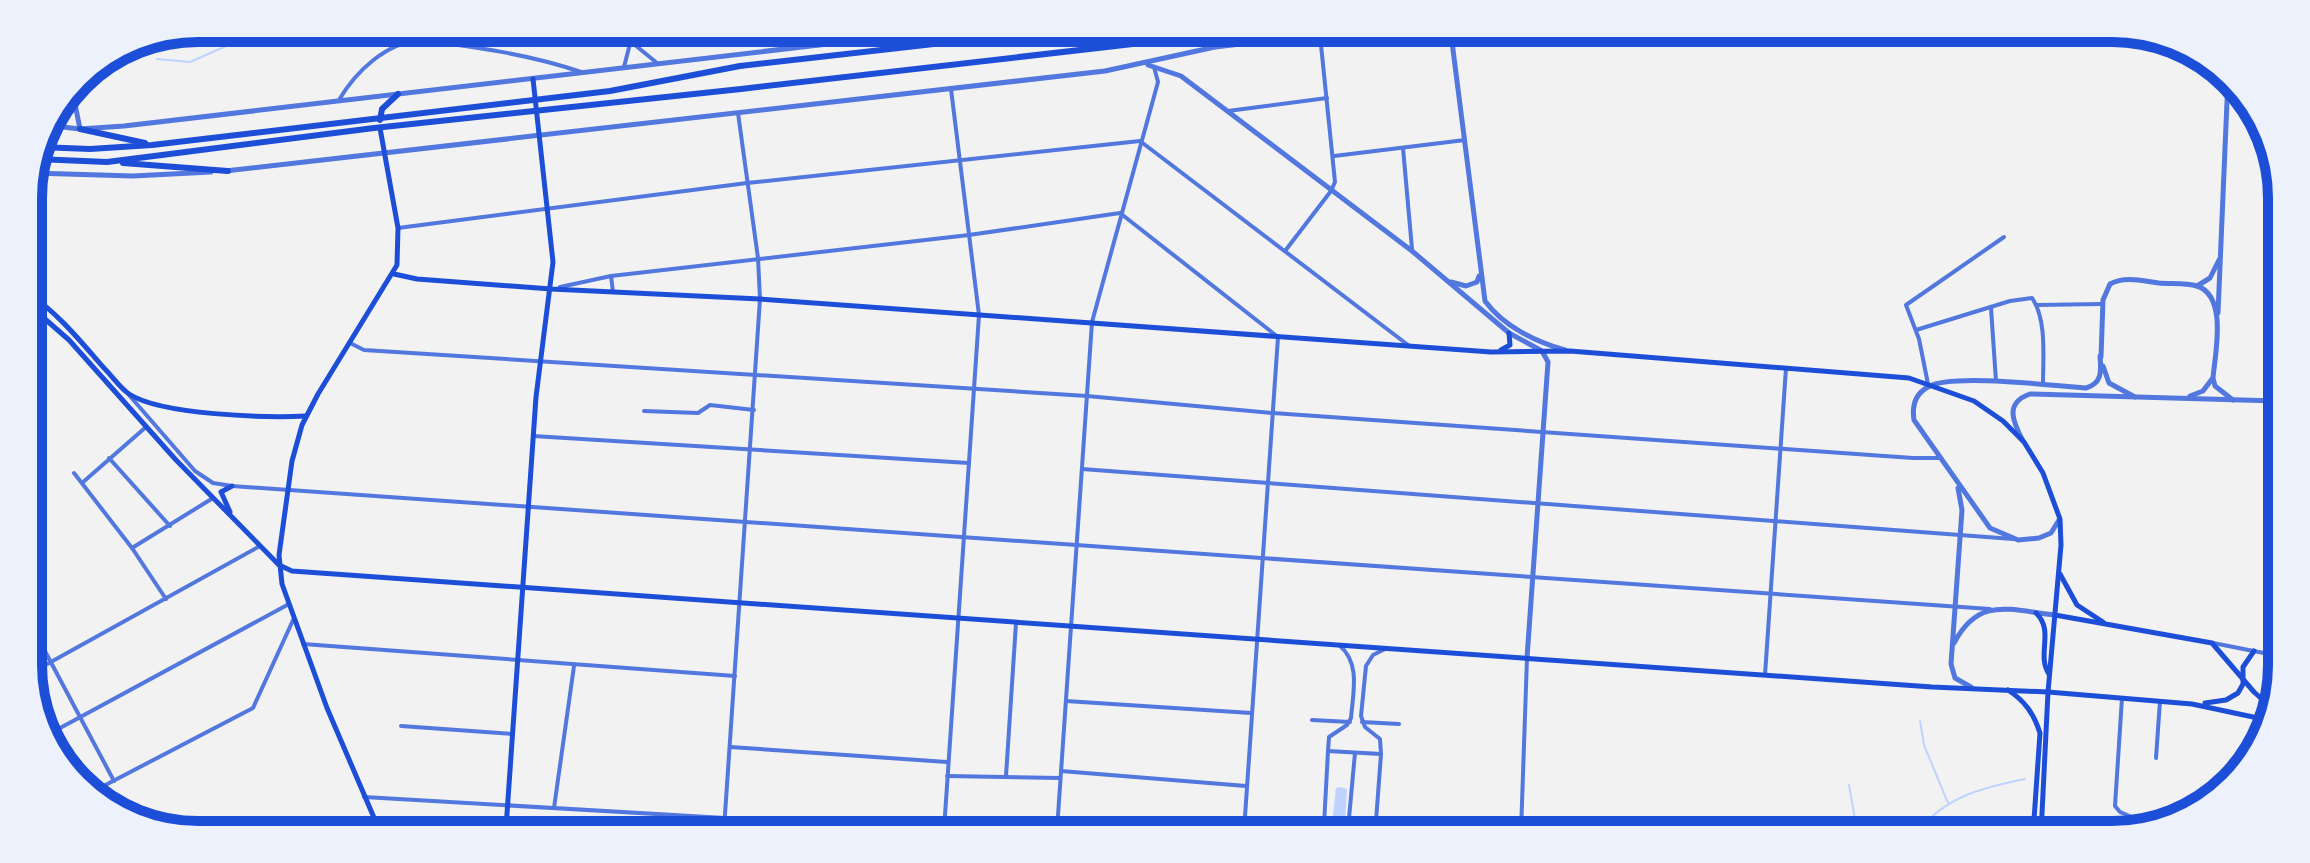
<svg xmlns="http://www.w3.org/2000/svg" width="2310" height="863" font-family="Poppins,sans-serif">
<rect width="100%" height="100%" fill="#f2f2f2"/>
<path fill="#bfd3fe" d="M1340 787 1347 789 1345 825 1332 823 1336 788Z"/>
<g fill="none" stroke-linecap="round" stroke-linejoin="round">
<g stroke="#bfd3fe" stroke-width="2">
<path d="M157 59 190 62 249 36 259 28"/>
<path d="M1920 721 1924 745 1948 803"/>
<path d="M1849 785 1855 819 1864 834"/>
<path d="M1915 834C1945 797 1980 788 2025 779"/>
</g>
<g stroke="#5277de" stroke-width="4">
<path d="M632 32 635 45 657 63"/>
<path d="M624 67 632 36"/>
<path d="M339 100C356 71 386 43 420 40 475 47 528 54 581 72"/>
<path d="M1228 111 1327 98"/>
<path d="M1403 148 1412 249"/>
<path d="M1334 156 1465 140"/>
<path d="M398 228 747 183 1140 141 1408 345"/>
<path d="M1285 251 1331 191 1335 182 1320 35"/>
<path d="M611 276 613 292"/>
<path d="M560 287 611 276 969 235 1120 213 1278 337 1244 831"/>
<path d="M2037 305 2102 304"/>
<path d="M1991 308 1996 381"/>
<path d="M1916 330 2010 301 2032 298C2047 319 2043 359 2043 384"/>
<path d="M350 343 364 350 1087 396 1273 413 1913 458H1940"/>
<path d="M1928 384 1919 339 1906 305 2004 237"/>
<path d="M129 395 195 471 213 483 232 486 1990 609"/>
<path d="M644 411 698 413 710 405 754 410"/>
<path d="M533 436 969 463"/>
<path d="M109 458 170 526"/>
<path d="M1082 469 2013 539"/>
<path d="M74 473 132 548 166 599"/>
<path d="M82 483 146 427"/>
<path d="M132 548 213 498"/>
<path d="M38 638 114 781"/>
<path d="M2213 643 2274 655"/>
<path d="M303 644 735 676"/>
<path d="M1339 645C1361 663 1353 693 1351 718L1347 725 1329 737 1328 751 1381 754 1380 739 1365 727 1361 716 1366 666 1373 655 1385 649"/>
<path d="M31 673 260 546"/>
<path d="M1765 675 1786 368"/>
<path d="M2122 698 2115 806 2120 812 2139 820 2142 828"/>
<path d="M1066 701 1251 713"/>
<path d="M1312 720 1350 722"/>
<path d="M1362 722 1399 724"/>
<path d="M401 726 513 734"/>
<path d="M49 734 289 604"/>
<path d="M730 747 947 762"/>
<path d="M1328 751 1324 825 1368 830 1373 827 1376 821 1381 754"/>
<path d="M2156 758 2160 701"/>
<path d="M1061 771 1246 786"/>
<path d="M947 776 1060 778"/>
<path d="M1006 776 1016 623"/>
<path d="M92 792 253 708 294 618"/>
<path d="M364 797 725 818 861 829"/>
<path d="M554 808 574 666"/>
<path d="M724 829 760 299 758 258 738 113"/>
<path d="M1348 829 1355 753"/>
<path d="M944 830 979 315 951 89"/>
<path d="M1057 830 1092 322 1158 82 1154 67"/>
<path d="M1521 832 1527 658"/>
</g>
<g stroke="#5277de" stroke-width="5">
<path d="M1451 34 1485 301C1503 326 1536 342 1565 350"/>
<path d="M1148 65 1181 76 1412 251 1509 333 1542 351 1548 362 1527 658"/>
<path d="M76 83 73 94 80 129"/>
<path d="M45 125 80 129 124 126 939 31"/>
<path d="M225 171 1105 71 1215 47 1335 33"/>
<path d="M32 173 133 176 211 172"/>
<path d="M1451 282 1466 286 1477 282 1479 276"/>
<path d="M2197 286 2210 278 2219 260"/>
<path d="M2218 313 2228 78"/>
<path d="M2101 357 2103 300 2110 284C2125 276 2143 281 2159 283 2171 284 2186 283 2197 286 2228 296 2215 354 2213 378L2215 386 2233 400"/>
<path d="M2103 366 2109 383 2135 397"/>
<path d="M2190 396 2203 391 2212 379"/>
<path d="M2023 441C2013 422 2004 403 2030 394L2277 401"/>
<path d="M1958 488 1962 510 1951 664 1955 678 1971 687"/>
<path d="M2059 520 2051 533 2039 538 2018 540 1990 528 1914 420C1912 407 1915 394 1928 387 1951 373 2055 386 2086 388 2103 383 2101 370 2100 356"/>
<path d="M1954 643C1979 596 2009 610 2055 615"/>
</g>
<g stroke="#1d4ed8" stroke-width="5">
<path d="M394 274 417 279 551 289 760 299 1491 352 1570 351 1909 378 1974 401 2003 421 2024 442 2043 473 2060 519 2061 545 2048 692 2041 834"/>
<path d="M29 294C58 313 81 342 104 368 112 376 120 388 129 394 161 415 266 418 306 416"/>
<path d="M29 305 69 340 176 460 279 565 292 571 1932 687 2048 692 2192 704 2272 721"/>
<path d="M1501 350 1510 345 1509 333"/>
<path d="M230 512 221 492 232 486"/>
<path d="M2060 574 2077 605 2103 622"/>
<path d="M2036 613C2055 631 2036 655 2049 674"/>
<path d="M2055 615 2212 643 2254 692 2273 709"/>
<path d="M2008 690C2025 701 2034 714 2040 733L2033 834"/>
<path d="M2205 703 2226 700 2238 693 2243 684V667L2254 651"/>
<path d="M378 827 327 708 282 584 279 555 292 461 302 425 318 394 397 265 398 228 380 128"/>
<path d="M506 828 536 397 553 262 533 79"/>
</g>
<g stroke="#1d4ed8" stroke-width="6">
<path d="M380 120 382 109 398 94"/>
<path d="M80 129 145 143"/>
<path d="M39 147 90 149 152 145 610 91 740 66 1040 32"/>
<path d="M36 159 107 162 374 128 741 89 1228 33"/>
<path d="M123 163 228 171"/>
</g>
</g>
<path d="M0 0H2310V863H0ZM198 42H2112A156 156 0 0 1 2268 198V665A156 156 0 0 1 2112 821H198A156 156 0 0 1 42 665V198A156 156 0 0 1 198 42Z" fill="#edf1fc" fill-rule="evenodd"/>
<path fill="none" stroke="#1d4ed8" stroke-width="10" d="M198 42H2112A156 156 0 0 1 2268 198V665A156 156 0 0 1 2112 821H198A156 156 0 0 1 42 665V198A156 156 0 0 1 198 42Z"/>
</svg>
